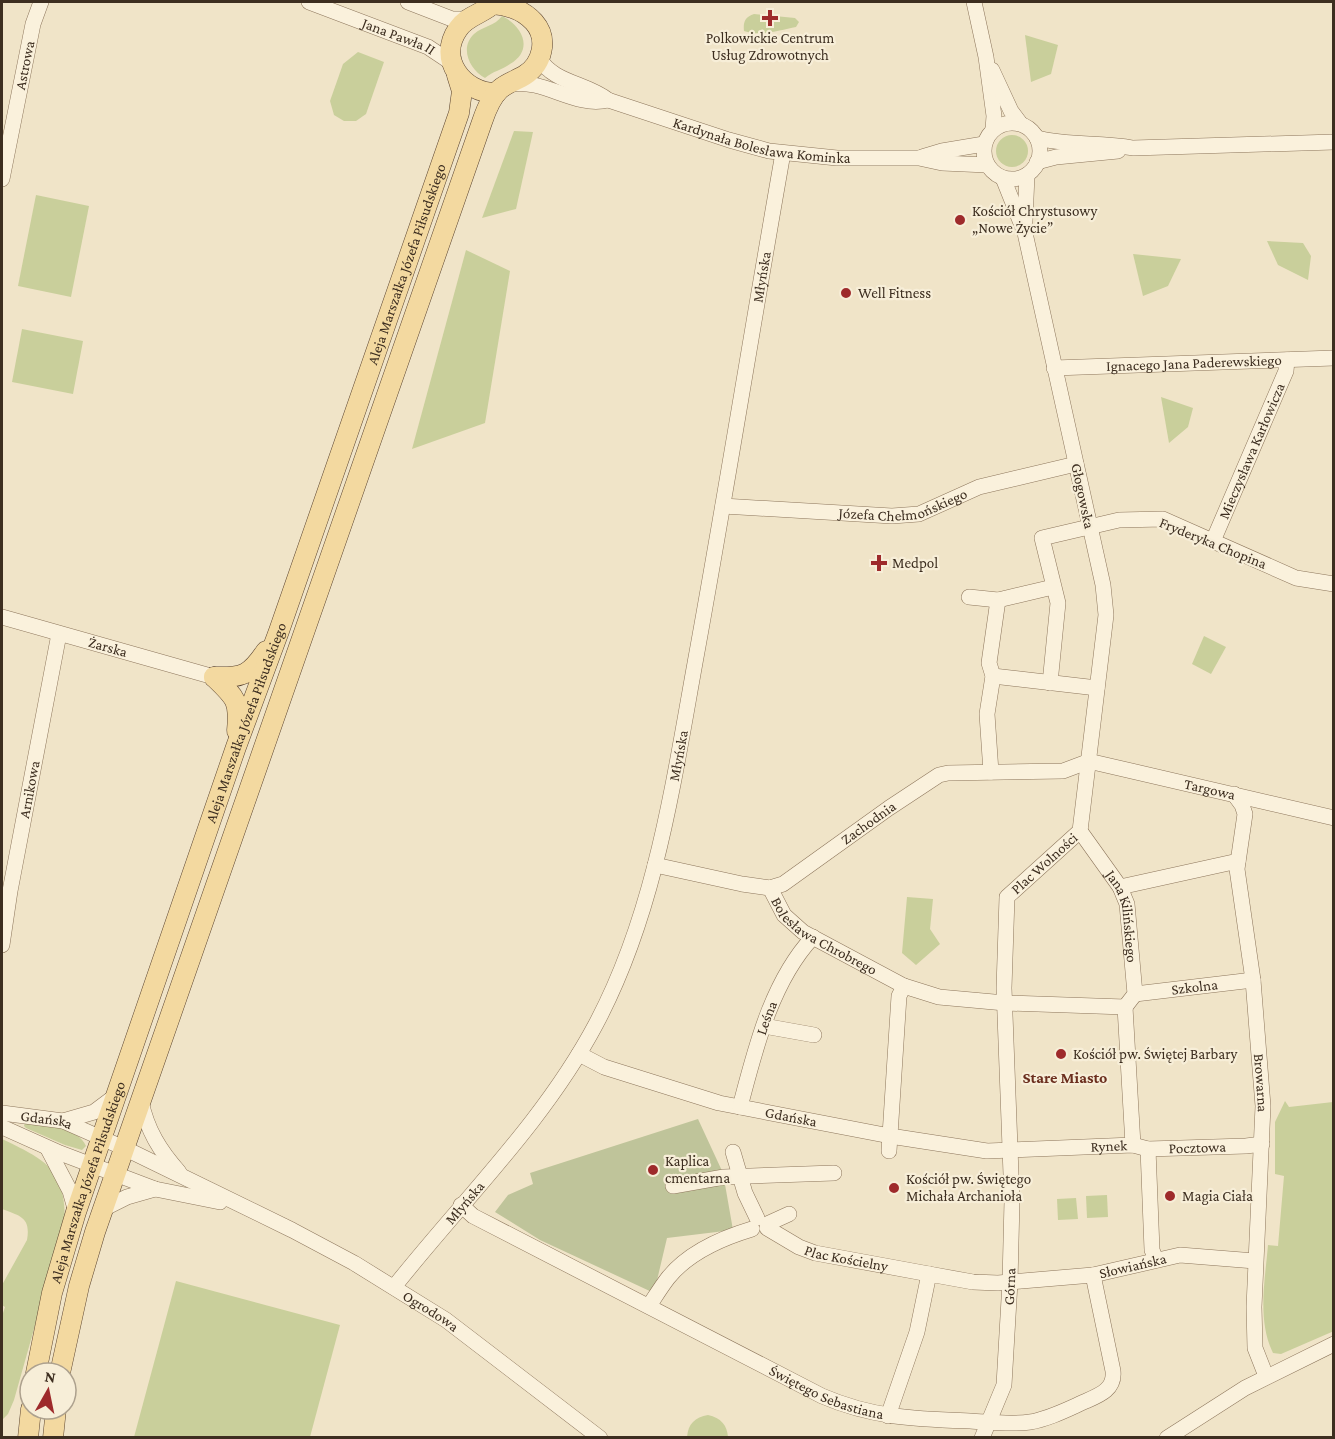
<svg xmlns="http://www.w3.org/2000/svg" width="1335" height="1439" font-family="'Crimson Pro',serif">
<rect width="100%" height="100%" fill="#f0e4c8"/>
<g fill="#c9cf9b">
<path d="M754 14 795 18 799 22 796 27C780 30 760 37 744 31 743 22 745 17 754 14Z"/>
<path d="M502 16C523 26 534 50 510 64 502 70 493 71 485 78 470 70 459 48 474 34 483 26 495 26 502 16Z"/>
<path d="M1025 35 1058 45 1051 74 1031 82Z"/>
<path d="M358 52 384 62 366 114 356 121H344L334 115 330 101 343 64Z"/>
<path d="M514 131 533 132 516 209 482 218Z"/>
<circle cx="1012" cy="151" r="16"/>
<path d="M36 195 89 206 71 297 18 286Z"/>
<path d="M1267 241 1303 243 1311 256 1308 280 1278 265Z"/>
<path d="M466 250 510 271 485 423 412 449Z"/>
<path d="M1133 254 1181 259 1168 286 1143 296Z"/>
<path d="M22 329 83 341 73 394 12 382Z"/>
<path d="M1161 397 1193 408 1188 427 1169 443Z"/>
<path d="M1204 636 1226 647 1211 674 1192 664Z"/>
<path d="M907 897 933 899 930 929 940 944 916 965 902 953Z"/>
<path d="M1285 1101 1289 1107 1333 1102 1334 1331 1281 1354 1273 1353C1257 1320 1265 1281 1268 1245L1278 1246 1284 1176 1275 1174V1122Z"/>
<path d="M25 1122C43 1126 78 1126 86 1146L82 1150 65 1145 26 1128 24 1126Z"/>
<path d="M2 1139C43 1159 65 1167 65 1219L14 1400 8 1414 2 1420V1316L5 1307 2 1305V1285L27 1240C31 1217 20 1216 2 1209Z"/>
<path d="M1107 1195 1108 1217 1087 1218 1086 1196Z"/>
<path d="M1076 1198 1078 1219 1058 1220 1057 1199Z"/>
<path d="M176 1281 340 1325 310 1437H134Z"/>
<path d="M708 1415C721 1418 727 1425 728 1437H687C688 1424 695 1417 708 1415Z"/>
</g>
<path fill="#bfc49a" d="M698 1119 723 1173 733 1230 667 1238 654 1293 540 1240 495 1212 508 1195 533 1184 530 1173Z"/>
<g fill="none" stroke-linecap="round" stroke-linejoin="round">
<defs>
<g id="minor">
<path id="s1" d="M309 2 428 47 452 63"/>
<path d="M408 2 452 19H467"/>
<path d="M974 2 986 57 994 116 993 129"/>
<path id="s2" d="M539 58C553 83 587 83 608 100L729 140 769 151 837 158H919L942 163 987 165"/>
<path d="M992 70 1011 111 1020 123"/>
<path d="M512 84C545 79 575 108 608 100"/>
<circle cx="1012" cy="151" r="28"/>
<path d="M1037 138C1068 146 1101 142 1133 148L1334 142"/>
<path d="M922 157 942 151 984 144"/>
<path d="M1037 162 1056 157 1118 151"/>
<path id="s3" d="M2 179 33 24 41 2"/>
<path d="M1025 221 1027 175"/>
<path id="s4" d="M1054 368 1334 358"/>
<path id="s5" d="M723 506 892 516 919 514 979 487 1076 464"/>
<path id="s6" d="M1213 541 1286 371 1287 360"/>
<path d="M969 597 998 600 1053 587"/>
<path id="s7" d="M2 617 214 677"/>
<path d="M993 676 1097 688"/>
<path d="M1050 683 1058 603 1042 538 1119 520 1163 519 1296 578 1334 584"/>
<path d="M991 772 987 714 993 676 989 663 998 600"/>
<path id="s8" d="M1234 794 1242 805 1245 814 1237 869 1253 980 1263 1106 1254 1307 1255 1348 1266 1376"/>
<path id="s9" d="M1080 831 1120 887 1127 904 1135 994 1125 1007"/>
<path id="s10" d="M655 865 742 884 770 888 783 884 889 808 939 775 948 773 1063 771 1087 762 1097 763 1334 818"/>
<path d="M1120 887 1238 861"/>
<path id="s11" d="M770 888 784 915 803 932 904 986 899 996 889 1151"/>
<path id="s12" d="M2 945 10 891 59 634"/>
<path d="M904 986 939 997 1005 1003 1125 1007"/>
<path id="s13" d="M1135 994 1253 980"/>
<path d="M1125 1007 1133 1145"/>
<path d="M764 1026 814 1035"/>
<path id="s14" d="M579 1054 604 1067 719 1103 890 1136 987 1151 1133 1145 1148 1149 1246 1146 1262 1144"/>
<path d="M141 1101C147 1130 160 1151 179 1172"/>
<path id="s15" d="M740 1107C755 1050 771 982 813 937"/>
<path id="s16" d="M2 1113 63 1121 124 1148 292 1230 354 1263 446 1320 600 1438"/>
<path d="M63 1121 94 1112 118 1094"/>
<path d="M2 1127 60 1153 155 1189 220 1202"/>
<path d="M48 1149 70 1191 76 1212"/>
<path d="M1148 1149 1152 1250 1156 1260"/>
<path d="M733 1152 745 1193 757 1218"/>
<path d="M673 1186 724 1177 834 1173"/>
<path id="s17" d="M461 1205 473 1216 822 1396C873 1418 916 1419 970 1421 990 1422 1011 1425 1030 1422 1049 1419 1068 1409 1086 1401 1100 1395 1115 1389 1113 1371L1093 1275"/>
<path d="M103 1209 127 1197 155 1189"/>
<path d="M767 1224 789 1214"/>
<path id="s18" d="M767 1228 799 1247 815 1253 929 1274"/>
<path id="s19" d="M394 1287C462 1201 544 1122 596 1024 655 913 673 785 695 663 726 493 753 323 783 153"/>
<path d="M649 1306C655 1297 661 1287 668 1278 688 1253 722 1238 752 1229"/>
<path id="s20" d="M888 1416 917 1332 929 1274 973 1282 998 1283 1093 1275 1180 1255 1255 1261"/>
<path id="s21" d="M982 1438 1004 1385 1010 1282 1012 1201 1004 988 1007 897 1080 831 1106 615 1103 585 1025 233 1003 178"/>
<path d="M1167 1438 1245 1388 1334 1344"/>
</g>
<g id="major">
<path d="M495 2C484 14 467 15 458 29 437 59 463 93 496 93"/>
<path d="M214 677C243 678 250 675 266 651"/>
<path d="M214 677C236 698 240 701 237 731"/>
<path id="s22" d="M36 1373 52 1293 76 1212 236 747 279 631 459 113 462 91 457 75"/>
<path d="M60 1373 79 1286 95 1232 482 122C486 110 491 97 500 89 507 83 517 80 525 75 542 64 549 39 534 22 523 10 509 5 492 4"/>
<path d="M28 1438 31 1409"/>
<path d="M53 1438 56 1409"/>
</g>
</defs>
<use href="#minor" stroke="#8d765c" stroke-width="16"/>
<use href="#major" stroke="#5b4430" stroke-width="21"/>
<use href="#minor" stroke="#faf1dc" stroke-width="15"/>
<use href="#major" stroke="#f3d9a0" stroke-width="20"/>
</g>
<g fill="#9e2a2b" stroke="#f7eed8" stroke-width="2">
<path d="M767 9h6v6h6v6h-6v6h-6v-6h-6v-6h6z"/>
<circle cx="960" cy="220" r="6"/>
<circle cx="846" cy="293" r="6"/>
<path d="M876 554h6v6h6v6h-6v6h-6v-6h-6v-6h6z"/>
<circle cx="1061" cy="1054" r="6"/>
<circle cx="653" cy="1170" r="6"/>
<circle cx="894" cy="1188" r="6"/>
<circle cx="1170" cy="1196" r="6"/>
</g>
<g text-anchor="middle" stroke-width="4.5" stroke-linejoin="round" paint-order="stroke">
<g font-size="15" fill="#3d2e20" stroke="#f7eed8">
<text dy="5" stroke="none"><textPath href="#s1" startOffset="96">Jana Pawła II</textPath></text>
<text dy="5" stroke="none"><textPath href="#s3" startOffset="116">Astrowa</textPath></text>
<text dy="5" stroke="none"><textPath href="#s2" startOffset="242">Kardynała Bolesława Kominka</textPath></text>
<text dy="5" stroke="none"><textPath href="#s22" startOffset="1170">Aleja Marszałka Józefa Piłsudskiego</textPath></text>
<text dy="5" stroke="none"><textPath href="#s19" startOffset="1100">Młyńska</textPath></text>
<text dy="5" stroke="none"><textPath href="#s4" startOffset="140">Ignacego Jana Paderewskiego</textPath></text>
<text dy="5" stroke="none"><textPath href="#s6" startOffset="98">Mieczysława Karłowicza</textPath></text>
<text transform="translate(1083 496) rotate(78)" y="5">Głogowska</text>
<text dy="5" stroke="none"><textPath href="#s5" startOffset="182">Józefa Chełmońskiego</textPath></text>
<text transform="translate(1213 543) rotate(22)" y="5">Fryderyka Chopina</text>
<text dy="5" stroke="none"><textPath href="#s7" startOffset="110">Żarska</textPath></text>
<text dy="5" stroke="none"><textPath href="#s22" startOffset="684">Aleja Marszałka Józefa Piłsudskiego</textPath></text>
<text dy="5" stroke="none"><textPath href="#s19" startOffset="614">Młyńska</textPath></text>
<text dy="5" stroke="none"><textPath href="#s10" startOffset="597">Targowa</textPath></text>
<text dy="5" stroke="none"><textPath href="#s12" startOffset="158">Arnikowa</textPath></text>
<text dy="5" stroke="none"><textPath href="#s10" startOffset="236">Zachodnia</textPath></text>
<text dy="5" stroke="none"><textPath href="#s21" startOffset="596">Plac Wolności</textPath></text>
<text dy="5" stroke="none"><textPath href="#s9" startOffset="98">Jana Kilińskiego</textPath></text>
<text dy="5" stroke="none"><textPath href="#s11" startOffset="75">Bolesława Chrobrego</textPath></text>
<text dy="5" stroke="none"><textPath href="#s13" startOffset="60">Szkolna</textPath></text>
<text dy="5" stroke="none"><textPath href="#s15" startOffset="93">Leśna</textPath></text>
<text dy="5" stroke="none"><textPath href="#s8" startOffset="294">Browarna</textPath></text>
<text dy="5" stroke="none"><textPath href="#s14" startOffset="222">Gdańska</textPath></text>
<text dy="5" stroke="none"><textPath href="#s16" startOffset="45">Gdańska</textPath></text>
<text dy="5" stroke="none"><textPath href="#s14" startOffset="543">Rynek</textPath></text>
<text dy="5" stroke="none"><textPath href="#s14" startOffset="632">Pocztowa</textPath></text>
<text dy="5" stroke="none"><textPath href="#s22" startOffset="198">Aleja Marszałka Józefa Piłsudskiego</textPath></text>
<text dy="5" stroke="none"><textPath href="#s19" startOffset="110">Młyńska</textPath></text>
<text dy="5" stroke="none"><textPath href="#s18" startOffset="86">Plac Kościelny</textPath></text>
<text dy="5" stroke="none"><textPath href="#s20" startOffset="354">Słowiańska</textPath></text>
<text dy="5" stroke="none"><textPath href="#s21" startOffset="156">Górna</textPath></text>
<text dy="5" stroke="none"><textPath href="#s16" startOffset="476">Ogrodowa</textPath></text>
<text dy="5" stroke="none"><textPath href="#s17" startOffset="412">Świętego Sebastiana</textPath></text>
</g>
<g font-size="15" fill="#3d2e20" stroke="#f7eed8" text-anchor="start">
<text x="770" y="43" text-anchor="middle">Polkowickie Centrum<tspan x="770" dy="17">Usług Zdrowotnych</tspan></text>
<text x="972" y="216">Kościół Chrystusowy<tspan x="972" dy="17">„Nowe Życie”</tspan></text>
<text x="858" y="298">Well Fitness</text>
<text x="892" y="568">Medpol</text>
<text x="1073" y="1059">Kościół pw. Świętej Barbary</text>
<text x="665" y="1166">Kaplica<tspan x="665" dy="17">cmentarna</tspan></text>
<text x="906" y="1184">Kościół pw. Świętego<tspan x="906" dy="17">Michała Archanioła</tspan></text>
<text x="1182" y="1201">Magia Ciała</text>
</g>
<g font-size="16" font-weight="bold" fill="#6b2e1e" stroke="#f7eed8">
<text x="1065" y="1083">Stare Miasto</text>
</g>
</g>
<rect width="1335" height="1439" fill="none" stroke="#3d2e20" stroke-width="6"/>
<g transform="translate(48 1391) rotate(9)"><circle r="28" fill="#f7eed8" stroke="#ada18e" stroke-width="1.5"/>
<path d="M0-4.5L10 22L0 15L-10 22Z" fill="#9e2a2b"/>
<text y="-9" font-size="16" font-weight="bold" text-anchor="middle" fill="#3d2e20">N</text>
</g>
</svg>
